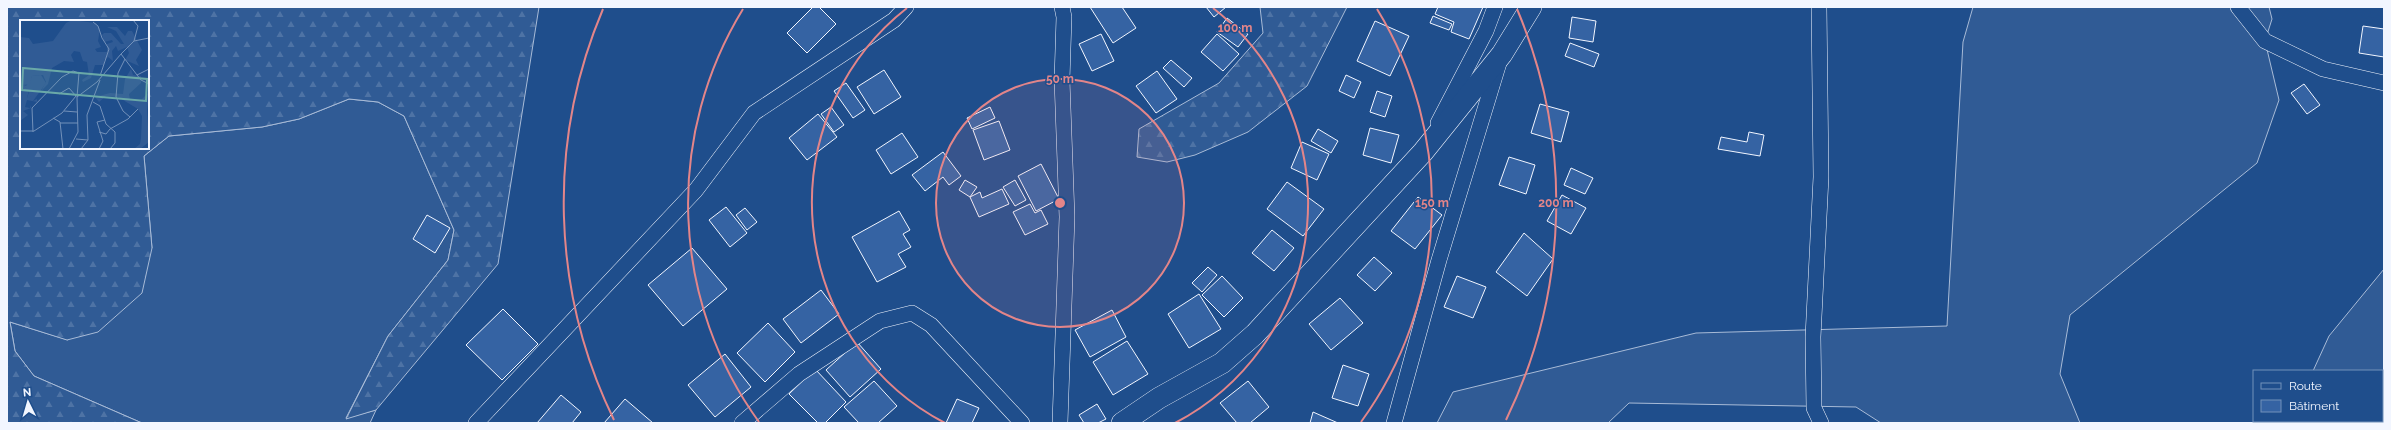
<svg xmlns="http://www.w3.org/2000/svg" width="2391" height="430" font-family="Raleway,sans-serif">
<defs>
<pattern id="forest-firs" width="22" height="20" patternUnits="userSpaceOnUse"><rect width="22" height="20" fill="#305b95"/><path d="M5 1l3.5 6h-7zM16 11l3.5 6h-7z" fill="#4e73a5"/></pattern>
</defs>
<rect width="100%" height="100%" fill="#1f4e8c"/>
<g fill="#305b95" stroke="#a8bbd7">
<path d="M1973 7H2269L2272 19 2265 41 2279 100 2257 163 2070 315 2060 374 2080 423H1881L1856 407 1629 403 1608 423H1437L1453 392 1696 333 1947 326 1963 42Z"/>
<path d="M349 99 378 102 404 116 454 230 448 260 388 336 346 418 376 410 370 423H142L34 376 15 351 10 322 68 340 152 248 144 156 169 136 262 127 299 119Z"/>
<path d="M2384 269V423H2288L2289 421H2382V371H2313L2329 336Z"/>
</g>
<g fill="url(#forest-firs)" stroke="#a8bbd7" fill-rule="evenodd">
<path d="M7 7H539L498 264 376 410 346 419 388 336 448 260 454 230 404 116 378 102 349 99 299 119 262 127 169 136 144 156 152 248 142 293 98 332 67 340 10 322 15 351 34 376 142 423H7ZM21 21H148V148H21Z"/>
<path d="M1260 7H1347L1307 86 1248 132 1195 155 1167 162 1137 157 1139 129 1219 83 1263 33Z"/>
</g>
<g fill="#3563a3" stroke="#f2f6ff">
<path d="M813 7H819L836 24 807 53 787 33Z"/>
<path d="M1090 7H1122L1136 28 1113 43Z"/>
<path d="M1206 7H1226L1214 17Z"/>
<path d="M1438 7H1483L1469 39 1451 32 1454 22 1435 14Z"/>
<path d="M1433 16 1452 24 1449 30 1430 23Z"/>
<path d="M1572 17 1596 21 1593 42 1569 38Z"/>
<path d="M1227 18 1248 34 1238 47 1217 32Z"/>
<path d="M1375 21 1409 36 1390 76 1357 61Z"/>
<path d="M2363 26 2384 29V57L2359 53Z"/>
<path d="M1101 34 1114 61 1092 71 1079 44Z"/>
<path d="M1217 34 1239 54 1223 71 1201 52Z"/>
<path d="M1570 43 1599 54 1594 67 1565 56Z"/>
<path d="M1171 60 1192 78 1184 87 1163 68Z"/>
<path d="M884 70 901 97 874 114 857 87Z"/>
<path d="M1157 71 1177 99 1156 113 1136 86Z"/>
<path d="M1346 75 1361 82 1354 98 1339 91Z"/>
<path d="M846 83 865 110 853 118 834 91Z"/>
<path d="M2304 84 2320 105 2307 114 2291 93Z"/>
<path d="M1377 91 1392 96 1385 117 1370 112Z"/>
<path d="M1540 104 1569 112 1561 142 1531 133Z"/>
<path d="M831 107 844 125 834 132 821 114Z"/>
<path d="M990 107 995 118 972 129 967 118Z"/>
<path d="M818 114 837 137 807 160 789 138Z"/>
<path d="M999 121 1010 150 984 160 973 130Z"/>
<path d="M1370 128 1399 135 1391 163 1363 155Z"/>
<path d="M1318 129 1338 141 1331 153 1311 141Z"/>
<path d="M1749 132 1764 135 1760 156 1718 149 1721 137 1747 142Z"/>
<path d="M902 133 918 157 891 174 876 150Z"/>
<path d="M1302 142 1329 154 1317 180 1291 168Z"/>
<path d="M943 152 961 176 949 185 943 177 925 191 912 175Z"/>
<path d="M1509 157 1535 165 1526 194 1499 185Z"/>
<path d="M1041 164 1059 199 1036 211 1018 176Z"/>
<path d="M1571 168 1593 178 1585 194 1564 185Z"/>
<path d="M965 180 977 187 970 197 959 190Z"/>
<path d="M1015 180 1026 200 1015 206 1003 187Z"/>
<path d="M1287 182 1324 209 1303 236 1267 209Z"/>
<path d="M1002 189 1009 204 979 217 970 197 980 192 982 198Z"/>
<path d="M1562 195 1586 208 1571 234 1547 221Z"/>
<path d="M1418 197 1442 215 1415 249 1391 231Z"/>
<path d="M1030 204 1035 213 1041 210 1048 224 1025 235 1013 212Z"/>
<path d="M726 207 747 233 730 247 709 220Z"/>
<path d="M745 208 757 222 747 230 736 215Z"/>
<path d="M899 211 910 230 903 234 911 247 898 254 906 267 877 282 852 237Z"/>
<path d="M427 215 450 228 435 253 413 239Z"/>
<path d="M1272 230 1294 248 1274 271 1252 253Z"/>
<path d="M1524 233 1553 259 1527 296 1496 272Z"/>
<path d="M692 248 727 289 683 326 648 285Z"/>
<path d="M1374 257 1392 273 1375 291 1357 275Z"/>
<path d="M1208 267 1217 275 1202 292 1192 283Z"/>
<path d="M1222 276 1243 298 1224 317 1202 295Z"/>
<path d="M1457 276 1486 287 1473 318 1444 307Z"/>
<path d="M821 290 839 314 801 343 783 319Z"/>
<path d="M1199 294 1221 329 1189 348 1168 314Z"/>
<path d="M1340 298 1363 323 1331 350 1309 324Z"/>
<path d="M503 309 538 344 502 380 466 345Z"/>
<path d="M1112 310 1126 337 1090 357 1075 330Z"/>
<path d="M768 323 795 352 765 382 737 353Z"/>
<path d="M1127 341 1148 374 1113 395 1093 362Z"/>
<path d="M857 342 881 369 850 397 826 370Z"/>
<path d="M725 354 751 387 715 417 688 385Z"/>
<path d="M1343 365 1369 374 1358 406 1332 398Z"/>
<path d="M815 369 846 402 825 423H818L789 394Z"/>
<path d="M874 381 897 406 878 423H859L844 407Z"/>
<path d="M1248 381 1269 407 1250 423H1237L1220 403Z"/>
<path d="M561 395 581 412 572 423H537Z"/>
<path d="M625 399 653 423H604Z"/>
<path d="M957 399 979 408 972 423H946Z"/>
<path d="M1097 404 1106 419 1098 423H1084L1079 415Z"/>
<path d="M1313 412 1338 423H1310Z"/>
</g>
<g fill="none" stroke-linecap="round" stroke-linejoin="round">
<defs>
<g id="street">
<path d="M1819 7 1821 177 1813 337 1814 408 1821 423"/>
<path d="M2238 7 2265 41 2323 69 2384 83"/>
<path d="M1438 123 1486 31 1495 7"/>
<path d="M476 423 696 190 754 113 894 20 906 7"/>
<path d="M742 423 799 374 880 321 912 313 931 325 1022 423"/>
<path d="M1060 423 1067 217 1062 80 1064 17 1062 7"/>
<path d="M1394 423 1439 260 1499 63"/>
</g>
<path id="secondary" d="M1122 423 1159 398 1222 363 1255 334 1423 152 1502 54 1531 7"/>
</defs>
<use href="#street" stroke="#f2f6ff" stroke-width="16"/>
<use href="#secondary" stroke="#f2f6ff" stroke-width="22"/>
<use href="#street" stroke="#1f4e8c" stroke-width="15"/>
<use href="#secondary" stroke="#1f4e8c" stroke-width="21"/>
</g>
<circle cx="1060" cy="203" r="124" fill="#e38589" fill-opacity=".12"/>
<g fill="none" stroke="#e38589" stroke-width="2">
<circle cx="1060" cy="203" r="124"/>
<path d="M945 423A248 248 0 0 1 907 8M1213 8A248 248 0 0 1 1175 423"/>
<path d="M759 422A372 372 0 0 1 743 9M1377 9A372 372 0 0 1 1361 422"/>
<path d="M614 420A496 496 0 0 1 603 9M1517 9A496 496 0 0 1 1506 420"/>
</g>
<g transform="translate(20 20)">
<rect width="129" height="129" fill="#1f4e8c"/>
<path d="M111 49 113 55 121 56V63L109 74 110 80 120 81 129 72 127 90 129 122 120 129H114L120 124 121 118 122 96 118 89 98 77 86 76 79 82 75 77 90 73 103 74 105 59ZM21 55 26 63 13 81 7 78 9 72 3 65 6 66 10 61 12 56Z" fill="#305b95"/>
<path d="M52 0 76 3 80 9 78 21 81 27 75 29 77 32H87V24L93 22 92 20 84 22 82 15 84 13H91L101 24H104L96 11 87 7H97L105 16 108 11H112L122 30 116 40 119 46 105 40 109 33 107 27 98 31 96 26 92 31 93 41 88 37 84 40V45H75L71 58 63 62 62 60 69 55 67 42 63 41 60 32 54 31 51 35 54 42 44 41 32 48 28 64 21 71 26 62 23 55 12 56 10 64 3 65 9 71 7 78 13 76V81L17 79V82L7 80 5 87 10 88 11 85V88L3 91 8 95 0 101V17L9 18 13 24 33 21 46 3Z" fill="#305b95"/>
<path fill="none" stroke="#7391ba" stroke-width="1" d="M113 0 118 6 114 21M73 2 78 6 82 18 89 29 80 56M101 34 114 21 129 18M105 39 98 53 96 77 103 91 110 97M117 55 121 60 129 64M39 74 49 68 56 76M73 82 80 86 86 104 95 112V123L90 129M44 91 57 92M33 98 40 102 43 129M40 103H58M0 111H14L42 93 56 76M13 112 12 88 42 57 53 51 59 53 57 77M79 112 86 114 90 109 108 99 118 89M56 119 68 120M49 129 58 112 57 77 77 62 101 34 117 55 129 49M61 129 68 120 67 95 80 60M79 129 83 121 77 102 85 100"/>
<path fill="#6aa9a8" fill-opacity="0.15" stroke="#6aa9a8" stroke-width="2" d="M3 48 127 59 126 81 2 70Z"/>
<rect width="129" height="129" fill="none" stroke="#f2f6ff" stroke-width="2"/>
</g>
<circle cx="1060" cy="203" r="6" fill="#e38589" stroke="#1f4e8c" stroke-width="2"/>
<g font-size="12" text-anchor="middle" font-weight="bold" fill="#e38589" stroke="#1f4e8c" stroke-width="3" stroke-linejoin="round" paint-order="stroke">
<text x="1235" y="32">100 m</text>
<text x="1060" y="83">50 m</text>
<text x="1432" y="207">150 m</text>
<text x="1556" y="207">200 m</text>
</g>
<rect width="2391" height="430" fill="none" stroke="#f2f6ff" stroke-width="16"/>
<rect x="2253" y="370" width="130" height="52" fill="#1f4e8c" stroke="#7391ba"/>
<rect x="2261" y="383" width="20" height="6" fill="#1f4e8c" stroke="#7391ba"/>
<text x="2289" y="390" font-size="12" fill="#f2f6ff">Route</text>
<rect x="2261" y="400" width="20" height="12" fill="#3563a3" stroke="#7391ba"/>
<text x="2289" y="410" font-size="12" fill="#f2f6ff">Bâtiment</text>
<g transform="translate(28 402) rotate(355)" stroke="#1f4e8c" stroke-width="3" paint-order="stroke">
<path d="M0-3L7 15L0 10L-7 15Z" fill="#f2f6ff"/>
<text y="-6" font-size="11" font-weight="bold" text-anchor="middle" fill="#f2f6ff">N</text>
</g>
</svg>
